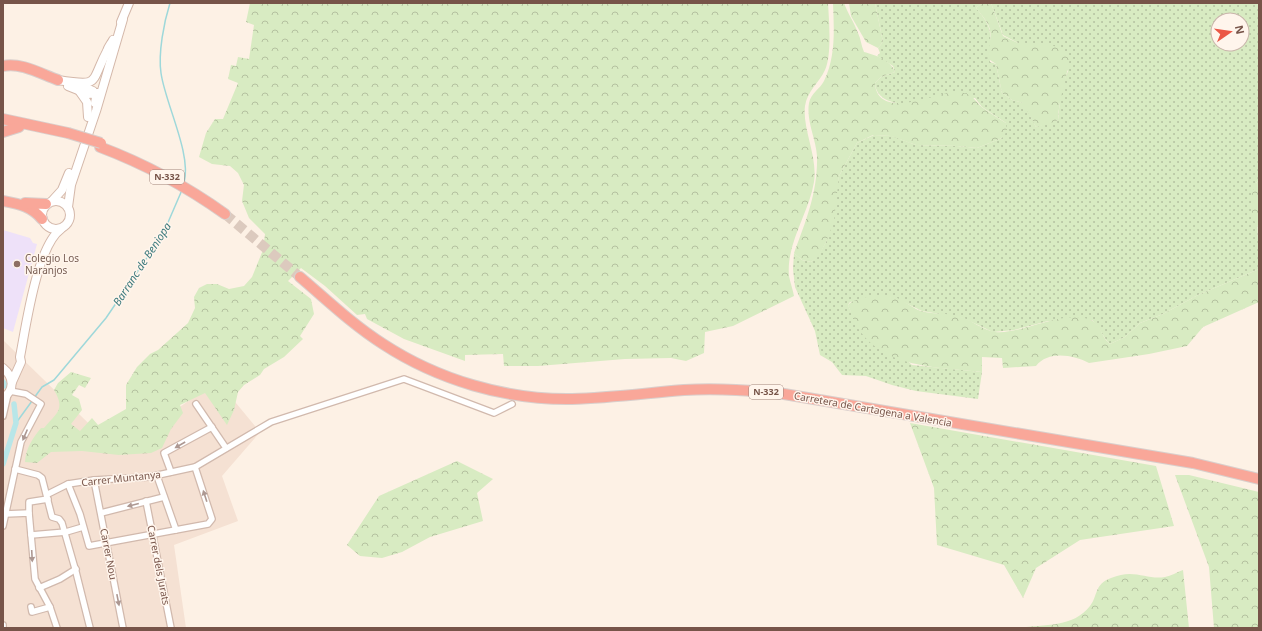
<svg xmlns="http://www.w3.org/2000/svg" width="1262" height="631" font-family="'Noto Sans',sans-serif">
<defs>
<pattern id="grass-dots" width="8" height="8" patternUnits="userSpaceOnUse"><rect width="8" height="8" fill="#d8ebc2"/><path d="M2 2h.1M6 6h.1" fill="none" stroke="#b4c1a0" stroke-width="1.8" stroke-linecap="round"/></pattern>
<pattern id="forest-crowns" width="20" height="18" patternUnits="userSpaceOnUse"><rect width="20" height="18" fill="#d8ebc2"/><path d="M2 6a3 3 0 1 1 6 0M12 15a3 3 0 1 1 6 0" fill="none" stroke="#b4c1a0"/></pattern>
</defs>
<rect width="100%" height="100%" fill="#fdf1e5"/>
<path fill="#f5e1d3" d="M3 340 118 452 217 380 260 432 222 476 238 521 174 545 186 628H3Z"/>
<path fill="#eee1f9" d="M3 230 30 238 33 243 37 244 13 332 3 328Z"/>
<path fill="url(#grass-dots)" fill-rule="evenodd" d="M875 3H982L976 8C996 31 989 34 990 62L996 64 1002 93 1012 100 1024 103 1036 127 1058 120 1061 89 1068 71 1041 43H1018L1003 35 991 3H1259V180L1256 183 1259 269 1198 295 1163 314 1140 323 1125 337 1110 344C1102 337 1102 329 1092 320L1048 321 1014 330 993 332 963 318 922 311 893 297 850 302 848 305 851 312 912 365 982 372 978 399 916 391 892 385 866 376 842 375 832 362 820 355 815 331 795 287 793 269 794 253 802 260 811 262 819 255 827 240 839 176 857 143 874 135 892 136 916 145 957 146 977 148 1002 138 1006 123 982 107 975 98 902 104C889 102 876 98 875 83L881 77 895 72 893 66 877 56 880 53 878 48 883 42ZM1218 20H1242V44H1218Z"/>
<g fill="url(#forest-crowns)">
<path d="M250 3H828C829 20 832 55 825 70 819 83 807 91 805 106 802 128 818 157 814 182 809 213 786 243 789 276 790 282 793 290 794 296L733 326 705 332 704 353 686 361 671 358 625 359 538 366H504L503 354 465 355V361L404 339 367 319 365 314 357 315 325 286 301 268 288 281 311 299 314 314 300 336 303 339 284 357 264 369 260 375 244 385 238 392 234 410 227 425 205 393 180 405 183 413 171 429 162 448 151 453 119 455 82 451 51 452 37 463 25 462C26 448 32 439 41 428H44C56 413 66 410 54 390L58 383 71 372 91 378 85 388 79 385 72 395 79 399 82 410 71 424 80 431 92 418 98 425 126 409V385L137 367 150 354 158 350 188 323 195 308 194 297 199 288 207 284H217L229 289 244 286 252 277 263 250 265 234 249 218 242 201 244 185 238 173 230 166 212 164 199 157 206 133 215 119H223L238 83 228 79 231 65 236 66 238 57 249 59 254 25 246 22Z"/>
<path d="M833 3H844C848 14 854 22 858 33 861 39 861 45 864 52 875 55 891 60 895 72L881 77 875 83C877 120 933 95 952 92 956 92 960 92 964 93 974 95 976 103 983 108 990 113 998 118 1006 123L1007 131 1002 138 977 148 957 146 916 145 891 136 873 135 857 143 839 176 834 221 827 240 819 256 811 262 802 260 794 253C806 221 818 191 817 156 816 139 806 121 809 103 811 93 820 89 824 81 836 56 834 29 833 3Z"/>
<path d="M849 3H875L883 42 878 48 866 42 851 16Z"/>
<path d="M982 3H991L1003 36 1018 43H1041L1054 46 1063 49 1070 56C1067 79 1059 96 1058 120L1049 124 1036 127 1023 103 1012 100 1002 93 996 64 987 58C992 31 994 29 976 8Z"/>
<path d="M1259 180V228C1249 219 1248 190 1259 180Z"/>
<path d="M1259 269V302L1203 327 1187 346 1149 354 1089 363C1074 355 1048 350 1036 366L1003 368 1002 358 982 357V372C938 367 882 369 856 325 853 319 851 312 848 305 855 296 884 294 894 297 904 300 912 308 921 311 935 315 950 312 964 318 973 322 981 328 991 331 1013 338 1057 312 1084 318 1104 322 1098 334 1110 344L1125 337 1140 323 1163 314 1198 295Z"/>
<path d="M910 423 1156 466 1174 526 1080 540 1036 568 1023 598 1004 565 937 545 934 488Z"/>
<path d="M457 461 493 479 477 493 483 521 430 537 402 552 382 558 360 556 347 545 379 496Z"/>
<path d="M1175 475H1189L1259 492V628H1214L1209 567Z"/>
<path d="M1183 570 1189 628H1019C1044 624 1073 628 1090 606 1098 596 1094 584 1111 578 1134 568 1146 580 1165 577 1171 576 1177 572 1183 570Z"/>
</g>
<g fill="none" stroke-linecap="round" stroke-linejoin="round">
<g stroke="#9ed8da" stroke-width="1.5">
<path d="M170 3C164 22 158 53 161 73 165 103 192 154 184 183"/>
<path d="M34 398 42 387 54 380 106 318 163 234 182 190"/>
<path d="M16 423 32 401"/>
</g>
<g stroke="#b8e6e8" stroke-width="5.5">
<path d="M3 382 6 386"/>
<path d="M3 464 16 423 14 404"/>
</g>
<path stroke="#dccabe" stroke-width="10" stroke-dasharray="10 5" stroke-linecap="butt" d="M225 214 300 277"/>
<defs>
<g id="street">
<path d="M196 404 226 448"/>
<path d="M3 416 8 394"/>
<path d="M15 469 38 475 42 478 52 517 59 519 62 523 76 572 90 628"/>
<path d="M171 472 164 453 212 427"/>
<path d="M157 476 176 530"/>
<path d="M94 480 123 628"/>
<path d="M68 484 80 514 89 546 208 524 212 519 195 467"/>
<path d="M48 494 68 484 94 480 149 477 195 467 271 422 404 379 494 413 512 404"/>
<path d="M146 501 171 628"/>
<path d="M29 513V502L48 499"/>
<path d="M101 513 164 497"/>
<path d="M5 514 29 513 35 579 50 607 57 628"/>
<path d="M3 526 21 442 41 404 26 394 10 391"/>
<path d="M31 535 66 532 83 527"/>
<path d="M39 588 60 579 76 569"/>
<path d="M31 607 32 612 50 607"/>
<path d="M3 625V628"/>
</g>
<g id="secondary">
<path d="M121 22 129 3"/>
<path d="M58 80C101 87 90 83 107 51 108 47 111 44 113 40"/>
<path d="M79 85 93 91 96 98 95 103"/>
<path d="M68 86 88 94 98 93"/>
<path d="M80 92 87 102 88 117"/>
<circle cx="56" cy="215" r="14"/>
<path d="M52 201 62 190 69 173"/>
<path d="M68 207 71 185 96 111 123 19"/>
<path d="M3 368C14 377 15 390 3 398"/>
<path d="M12 382 21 362 20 357C26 326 37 246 61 229"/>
</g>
<g id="highway">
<path d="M3 66C21 62 41 74 58 80"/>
<path d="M3 119 68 133"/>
<path d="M3 132 19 127"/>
<path d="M100 147C145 164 186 186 225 214"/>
<path d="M3 201C19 204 31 206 42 219"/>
<path d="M25 203 46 204"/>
<path d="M300 277C327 300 353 325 383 344 438 380 506 400 572 399 610 398 647 393 684 390 718 388 750 390 784 394L1193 463 1259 479"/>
</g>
</defs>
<use href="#street" stroke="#d1b9ad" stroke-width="8"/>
<use href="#secondary" stroke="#d4b8aa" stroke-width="10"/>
<use href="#highway" stroke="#d9cfcc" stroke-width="12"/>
<use href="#street" stroke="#fff" stroke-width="5.5"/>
<use href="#secondary" stroke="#fff" stroke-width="8"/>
<use href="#highway" stroke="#f9a799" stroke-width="10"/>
<defs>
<path id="highway-bridge" d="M68 133 101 143"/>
</defs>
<use href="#highway-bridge" stroke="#d9cfcc" stroke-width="12" stroke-linecap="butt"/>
<use href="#highway-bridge" stroke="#f9a799" stroke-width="10"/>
</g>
<defs><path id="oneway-solid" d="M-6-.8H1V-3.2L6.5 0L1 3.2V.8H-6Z"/></defs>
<g fill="#ad9892">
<use href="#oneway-solid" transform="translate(25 435) rotate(113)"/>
<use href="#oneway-solid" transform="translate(180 445) rotate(150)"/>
<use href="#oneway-solid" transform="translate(205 496) rotate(-108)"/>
<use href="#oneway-solid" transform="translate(133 505) rotate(166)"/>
<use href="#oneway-solid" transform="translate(32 556) rotate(87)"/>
<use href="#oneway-solid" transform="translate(118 600) rotate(79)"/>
</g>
<circle fill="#8d6e63" stroke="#fff5ec" stroke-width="1.5" cx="17" cy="264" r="4"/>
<g text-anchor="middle" stroke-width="3" stroke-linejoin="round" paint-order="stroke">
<g fill="#fff5ec" stroke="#a0847a" stroke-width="1">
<rect x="150" y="170" width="34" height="14" rx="3"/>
<rect x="749" y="385" width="34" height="14" rx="3"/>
</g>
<g font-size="9" font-weight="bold" fill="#775449">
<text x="167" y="180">N-332</text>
<text x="766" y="395">N-332</text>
</g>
<g font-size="10" fill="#785e54" stroke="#fff5ec" text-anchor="start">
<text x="25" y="262">Colegio Los<tspan x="25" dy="12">Naranjos</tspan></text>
</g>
<g font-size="10" fill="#775449" stroke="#fff5ec">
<text transform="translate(873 409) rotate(10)" y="4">Carretera de Cartagena a Valencia</text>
<text transform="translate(121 478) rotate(-6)" y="4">Carrer Muntanya</text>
<text transform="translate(109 554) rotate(79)" y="4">Carrer Nou</text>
<text transform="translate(159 565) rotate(79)" y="4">Carrer dels Jurats</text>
</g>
<g font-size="11" font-style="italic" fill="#3c7a7d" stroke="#fff5ec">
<text transform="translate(142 264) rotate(-57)" y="4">Barranc de Beniopa</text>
</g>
</g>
<rect width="1262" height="631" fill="none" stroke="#775449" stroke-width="8"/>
<g transform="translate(1230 32) rotate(77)"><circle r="19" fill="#fff5ec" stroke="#c9b5ab"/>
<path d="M0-3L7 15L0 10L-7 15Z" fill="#eb5745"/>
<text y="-6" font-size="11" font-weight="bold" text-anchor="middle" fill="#775449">N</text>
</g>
</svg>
